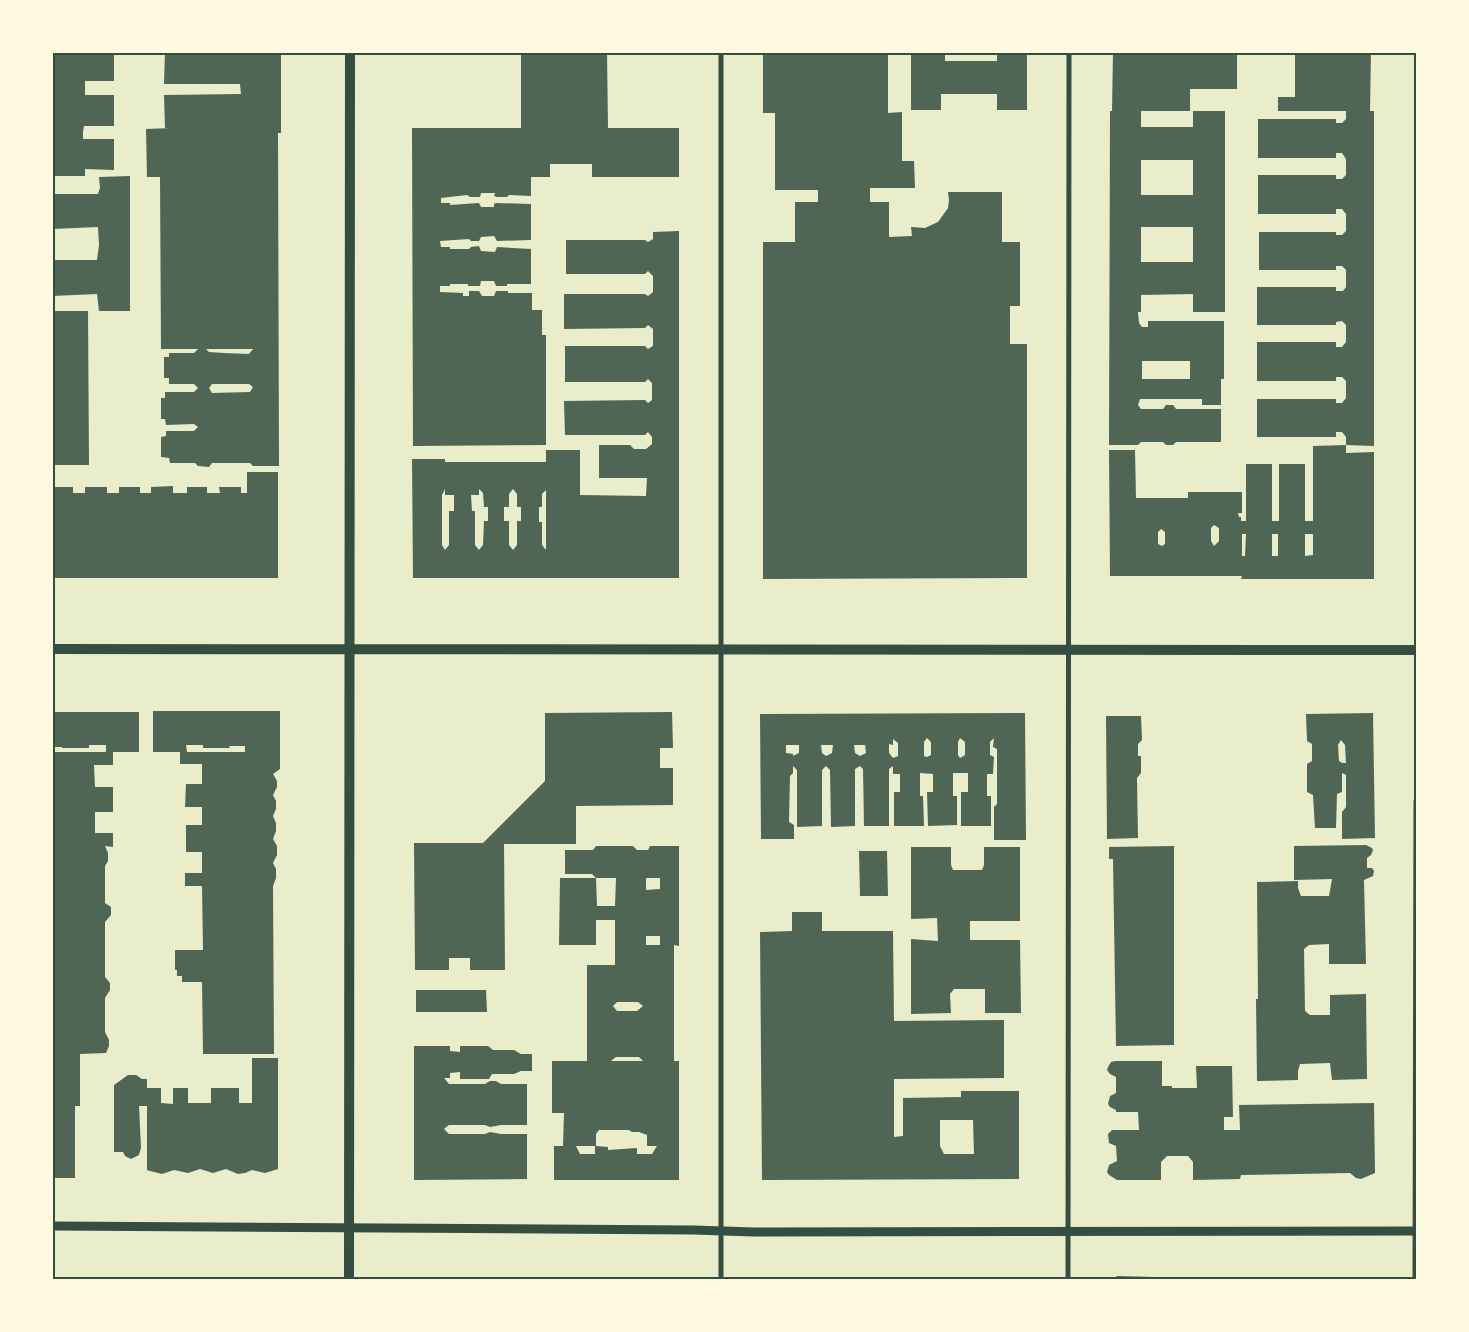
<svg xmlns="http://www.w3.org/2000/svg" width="1469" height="1332" font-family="'Public Sans',sans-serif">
<rect width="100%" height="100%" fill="#e9edc9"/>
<g fill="#4f6655" fill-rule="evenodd">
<path d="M52 52H114V81H85V95H114V126H84L83 132V139H114V170L85 169V176H54V171H52V95H54Z"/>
<path d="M165 52H281V133H278L279 466H253L250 463H212L209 467 198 466 195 463H170L169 458 161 457V437L166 436V431H194L198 427 194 424 166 425 165 419H161V398H165V392H194L198 388 194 384H169V378H164V357H169V353H194L198 349H161L160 177H147L146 129 171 128H165L164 95 241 94 240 84H164ZM206 349H253L249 354 224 353 209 352ZM212 384H249L253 387 250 392 212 393 209 388Z"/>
<path d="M521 52H607L608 128H679V177H592V164H550V177H531V196L509 195 507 197H497L494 196 495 193H481L480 197H470L467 195 441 198V203H450V205L479 203 481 207H494V204L496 203 531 204V240L497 241 494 236 481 237 479 241H471L469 239 440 241 441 247H450V249H469L471 247 479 246 481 251 495 252 497 247 531 249V284H507V286H496L494 281H481L480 286H468V284H450V286H440V292L463 293V296H469V291H479L482 296H494L496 291H508V293H532V310H542V335H546V445L413 446 412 128H521Z"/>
<path d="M763 52H888V113L902 112V161H914L915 188H870V202H889V237L912 236 911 227 925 228 938 222 948 208 949 200 948 192H1002V242H1020V306H1010V344H1027V578L763 579V242H795V202H818V190H775V113H763Z"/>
<path d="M911 52H945V61H997V52H1027V110H997V94H941V110H911Z"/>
<path d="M1113 52H1237V89H1190V111H1141V127H1193V111H1225V312H1193V294L1141 295V312H1138L1139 323 1142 327H1148V321H1224V379H1221V405H1202V399H1140L1138 405 1141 409H1163L1166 405H1173L1176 409H1221V442H1176L1173 445H1166L1163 442H1141L1138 445H1109L1110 111H1112ZM1141 160H1193V195H1141ZM1141 227H1193V262H1141ZM1142 361H1190V379H1142Z"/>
<path d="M1295 52H1371L1370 111H1374V446L1346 445V437L1342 432H1336V437H1257V399H1336V403H1342L1346 398V381L1342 377H1336V381H1257V342H1336V347H1342L1346 342V325L1342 321 1336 322V325H1257V287H1336V291H1343L1346 287V270L1342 266H1336V270H1259V232H1336V235H1342L1346 231V214L1342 209H1336V214H1258V175H1336V179H1342L1346 175V159L1342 153H1336V158H1258V119H1336V123H1342L1346 119V111H1278V97H1295Z"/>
<path d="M130 176V311H99L97 294 52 296V260H97L99 245 98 227 52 229V194H98L100 188 99 177Z"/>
<path d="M679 231V578H413L412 459H445V462H546V450H580V495L646 496 647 478H599V445H630L634 449H646L652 444V437L648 432 645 435H565L564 401 645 400 648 403 652 400V383L648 379 645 382H565V346H645L648 349 653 346V329L648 325 645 328 564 329V294H645L648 296 653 292V276L648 271 645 274H566V240H645L648 242 653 239V232ZM445 489V495H454V511H449V545L445 550 442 545V495ZM479 489 483 493 484 507H488V521H484L483 545 479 550 475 545V511H472L471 495H479ZM513 489 517 494V507H521V521H517V545L513 550 509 545V521H504V507H509V494ZM546 490V550L542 545V522H539V507H542V494Z"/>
<path d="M52 311H88L89 465H52Z"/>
<path d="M1346 445V453L1374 452V579H1241L1242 576H1110L1109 450H1135L1136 498H1188V492H1242V513H1238L1239 517H1241V521H1246V464H1272V521H1279V464H1305V521H1313V446ZM1214 525 1219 528V541L1214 546 1211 541V528ZM1161 529 1165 532V544L1162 546 1158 544V532ZM1242 534H1246L1245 556H1242ZM1272 534H1278V556H1272ZM1305 534H1313V555L1305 556Z"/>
<path d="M247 472H278V578H52V487H73V493H85V487H107V493H119V487H140V493H151V487L173 486V493H187V487H207V493H220L219 487H241V493H247Z"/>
<path d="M153 711H280V769L273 774 277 781V787L273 795 276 801V809L273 816 276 823V831L273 839 277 846V855L273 863 276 869V878L273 886 274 1054H203L202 982H182V976H177V970H175V950H203L202 886H185V873H202V852H186V825H202V807H185L186 784H202V764H180V752H153ZM186 745H203V748H230L229 746H245V752H187Z"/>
<path d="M52 712H139V752H113V765H94L95 787H113V812H95V833H113V847L105 846 108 853V861L105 866V903L111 907V915L105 922V977L110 983V990L105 998V1032L109 1040V1046L106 1053 80 1054V1106H75V1178H52V752H106V745H89V748H62V747H52Z"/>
<path d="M672 712 673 748H660V768H673V805L576 806V844H504L505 970H470V958H449V970H415L414 843H483L545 781V713Z"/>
<path d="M1025 713 1026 840H994V807L997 804V749L993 747 994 738 990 742V755L994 757 993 774H987V796H991V826H961V792H968V773H953V796H957V825L928 826 927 792H933V774L920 773V796H923L924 826H894V792H900V774H893V766L889 769V826H864L863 769 860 766 855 769V826L831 827 830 770 826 766 822 770V826L797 827V770L793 766V773L790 776 789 822 794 825V839H761L760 714ZM927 738 931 742V755L927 757 924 756V742ZM960 738 965 742V755L960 758 958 755V742ZM893 739 898 743V756L893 758 889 753V744L893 745ZM786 745H799V753L793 756V754L786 753ZM821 745H833L832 753 826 756 822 753ZM854 745H865L866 753 860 756 855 753Z"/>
<path d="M1373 713 1375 838 1342 839V812L1346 807V775L1342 773V792L1337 794 1336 828H1315L1313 795 1307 792V764L1312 761V744L1307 741 1306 714ZM1341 740 1345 745 1346 763H1342L1339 761 1338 745Z"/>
<path d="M1106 716H1141L1142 740 1138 744V756H1141V773L1137 778 1138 838 1107 839Z"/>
<path d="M1366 845 1372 848 1373 850 1371 855 1367 858V868H1372L1374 871 1373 876 1364 880 1366 964H1329V944L1309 945 1304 949 1305 1011 1310 1015H1330V995L1366 994 1367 1079 1332 1080 1330 1063 1300 1064 1298 1071V1080L1257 1081 1256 999H1258L1257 882 1298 881V888L1301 896H1329L1332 879 1294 880V846Z"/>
<path d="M596 846H633L637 850H648L650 846H679V946L674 945V1061H679V1180H554V1146H563L564 1113H552V1061H587V965H615V920H596V945H559L560 878H596L597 906H615L616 878H596L592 874H565V850H593ZM646 878H660V889L646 890ZM646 936H660V945H646ZM617 1002H638L643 1006 637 1011H617L613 1006ZM616 1057H639L643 1061H611ZM599 1130H629L632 1132H639L647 1135V1146H657L652 1154H637V1148L608 1150V1147L596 1146V1134ZM576 1146H595V1154H580Z"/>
<path d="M1174 846V1045L1116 1046 1113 859H1109V847Z"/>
<path d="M911 847H951V865L953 870H982L984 865V847H1020V921H970V940H1020L1021 1013H985V989H954L950 994 951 1013 911 1014V939L938 941 937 918 911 919Z"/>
<path d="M859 851H887L888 896H860Z"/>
<path d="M792 912H822V931H893L894 1021 1004 1020V1078L894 1079V1137L903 1136V1098L961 1097V1091H1019V1179L762 1180 760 932 792 931ZM940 1120H973L974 1154H944L940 1146Z"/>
<path d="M416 990H486L487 1012H416Z"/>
<path d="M414 1046H450V1051L460 1052V1046H488L493 1050H514L521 1054H532V1071H521L514 1074H492L489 1079H460V1072L450 1073V1078H444L449 1084H485L490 1081H496L501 1084H527V1125H501L490 1127 485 1125H449L444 1129 449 1134H485L490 1132 501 1134H527V1179L414 1180Z"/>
<path d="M252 1058H278V1169L265 1173 252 1170 245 1173 238 1174 226 1169 213 1173 200 1169 188 1173 174 1170 162 1174 150 1171 147 1170V1106H139L141 1148 139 1155 131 1159 125 1156 123 1152H114V1085L128 1075H136L142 1079H147V1088H161V1103L173 1104V1088H188V1103H211V1088H239V1103H252Z"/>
<path d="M1115 1061H1162V1086H1172V1088H1197L1196 1066H1232L1233 1117H1224V1130H1240L1239 1105 1374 1103 1375 1173 1361 1179 1356 1178 1350 1173 1241 1175 1240 1179 1193 1180V1162L1188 1156H1167L1161 1162V1180H1117L1109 1175 1107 1172 1109 1165 1117 1161 1116 1146 1109 1143 1108 1134 1112 1130H1139L1138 1112H1116V1110L1110 1107 1108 1104 1110 1096 1116 1093V1077L1110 1074 1107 1070 1108 1067 1111 1062Z"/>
<path d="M1117 1276 1194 1278V1280H1115Z"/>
</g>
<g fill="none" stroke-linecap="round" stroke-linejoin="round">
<g stroke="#344e41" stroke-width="5">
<path d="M721 52V1280"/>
<path d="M1068 1280 1069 52"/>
<path d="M1415 1280 1416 801"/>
</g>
<path stroke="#344e41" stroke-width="9" d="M52 1226 693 1230 754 1232 1416 1231"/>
<g stroke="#344e41" stroke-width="10">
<path d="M52 649C507 647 962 650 1416 650"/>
<path d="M349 1280 350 52"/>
</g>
</g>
<rect width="1469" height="1332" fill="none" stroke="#fefae0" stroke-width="108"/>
<rect x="54" y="54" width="1361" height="1224" fill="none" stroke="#344e41" stroke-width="2"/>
</svg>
